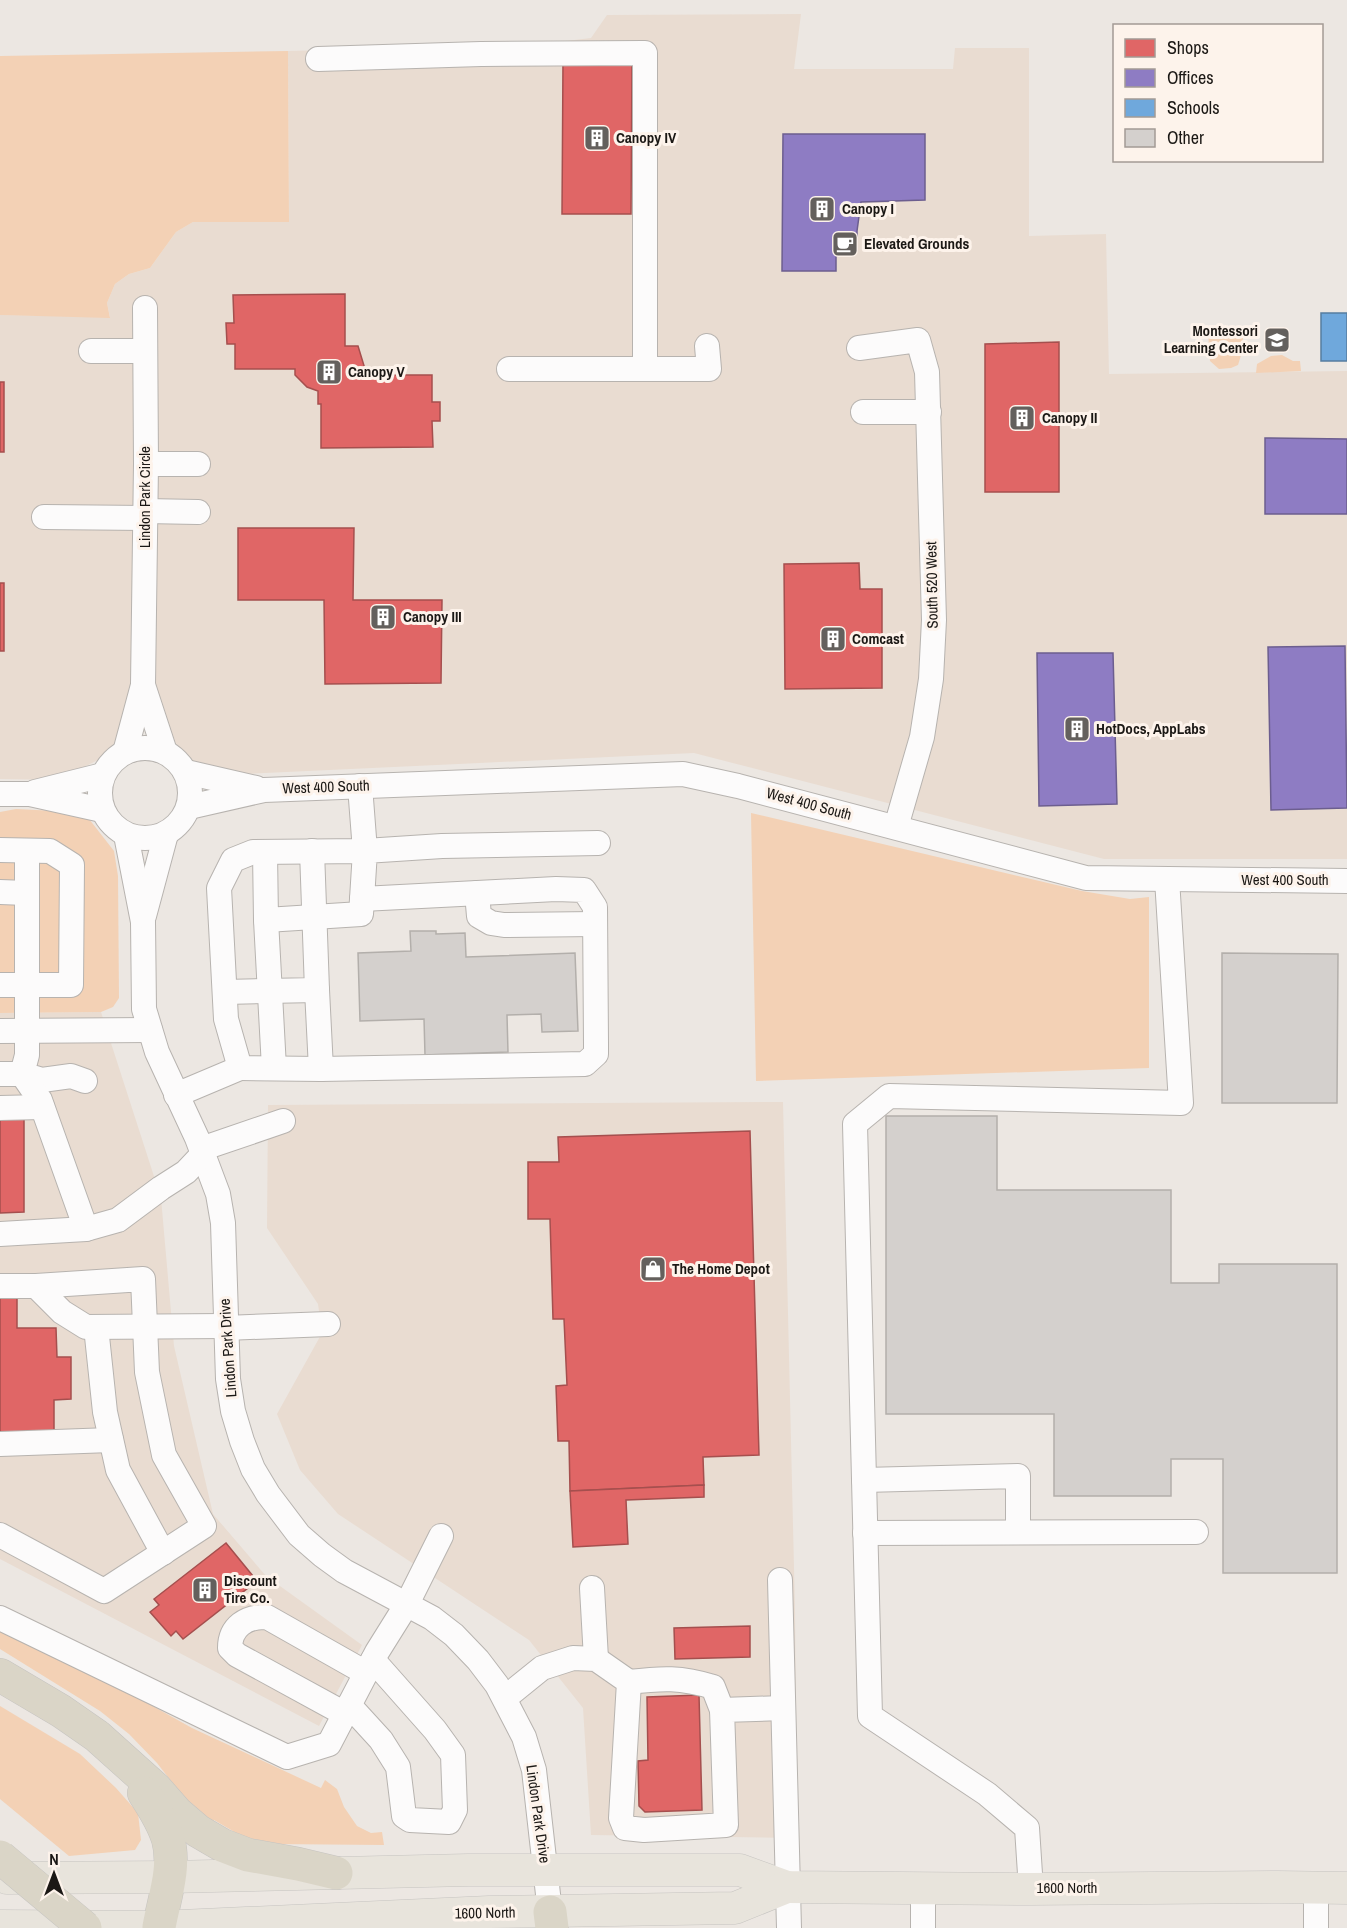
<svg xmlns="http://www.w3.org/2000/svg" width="1347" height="1928" font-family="'Archivo Narrow',sans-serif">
<rect width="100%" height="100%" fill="#ece7e2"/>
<g fill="#e9dcd1">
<path d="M801 14 794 69H953L955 48H1029V236L1106 234 1109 374 1347 371V859H1104L694 753 223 775 181 756 161 715H127L112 753 58 780 0 779V315L110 317 107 303 115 284 129 274 150 268 176 232 193 222H289L288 51 533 45 591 38 607 15Z"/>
<path d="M101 1012 161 1198 174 1346 213 1514 266 1576 362 1645 319 1726 0 1559V1013Z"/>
<path d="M783 1102 795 1610 797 1838 591 1835 583 1708 529 1640 338 1514 300 1470 277 1414 322 1333 318 1304 267 1228 268 1105Z"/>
</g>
<g fill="#f3d1b5">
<path d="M288 51 289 222H193L176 232 150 268 129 274 115 284 107 303 110 318 0 315V56Z"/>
<path d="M1212 330 1240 334 1243 337 1242 352 1238 365 1231 368 1219 369 1210 361 1208 332Z"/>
<path d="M1282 355 1293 361H1300L1301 371 1256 373 1257 364 1271 356Z"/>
<path d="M16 809 56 811 89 819 114 851 118 876 119 998 113 1007 101 1012 0 1013V812Z"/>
<path d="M751 813 1082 891 1130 899 1149 897V1068L756 1081Z"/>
<path d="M0 1626 63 1656 192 1728 321 1788 325 1780 337 1789 344 1807 357 1826 371 1833 382 1832 384 1845 271 1844 243 1837 214 1820 212 1825 189 1804 157 1763 129 1734 100 1711 0 1649Z"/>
<path d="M0 1706 80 1754 116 1788 138 1813 141 1840 135 1850 69 1856 0 1799Z"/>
</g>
<g fill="#e06666" stroke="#a54f4e" stroke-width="1.5">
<path d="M563 61H632L631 214H562Z"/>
<path d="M345 294V346H358L365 369H362V375H432V402H440V421H432L433 447 321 448V404H318V391L307 387 295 375V369H235V344H227L226 323H234L233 295Z"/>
<path d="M1059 342V492H985V344Z"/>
<rect x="0" y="382" width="4" height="70"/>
<path d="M238 528H354L353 600H442L441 683 325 684 324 600H238Z"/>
<path d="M859 563 860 589H882V688L785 689 784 564Z"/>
<rect x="0" y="583" width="4" height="68"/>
<path d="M0 1119H24V1212L0 1213Z"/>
<path d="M750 1131 759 1455 703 1457 704 1485 570 1491 569 1441H558L556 1386 567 1385 564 1319H553L550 1219H528V1162H559L558 1137Z"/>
<path d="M0 1298H17V1328H56L57 1357H71V1399L54 1400V1431L0 1432Z"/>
<path d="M704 1485V1497L626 1500 628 1544 573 1547 570 1491Z"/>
<path d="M226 1543 257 1581 183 1639 176 1631 171 1636 150 1612 159 1605 154 1599Z"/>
<path d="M750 1626V1657L675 1659 674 1628Z"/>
<path d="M699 1695 702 1810 645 1812 639 1806 638 1761 648 1760 647 1697Z"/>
</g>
<g fill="#8e7cc3" stroke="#6c5e8f" stroke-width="1.5">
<path d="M783 134H925V200L861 202 857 231V250H836V271H782Z"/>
<path d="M1265 438 1347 439V514H1265Z"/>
<path d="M1345 646 1347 808 1271 810 1268 647Z"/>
<path d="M1037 653H1113L1117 804 1039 806Z"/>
</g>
<rect fill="#6fa8dc" stroke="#567da0" stroke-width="1.5" x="1321" y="313" width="26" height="48"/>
<g fill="#d4d0cd" stroke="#b3afab" stroke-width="1.5">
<path d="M410 931H436V934L465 933 466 957 575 953 578 1031 542 1032 541 1014 507 1015 508 1052 425 1055 424 1019 360 1021 358 953 411 951Z"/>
<path d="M1222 953 1338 954 1337 1103H1222Z"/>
<path d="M886 1116H997V1190H1171V1283H1219V1264H1337V1573H1223V1459H1171V1496H1054V1414H886Z"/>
</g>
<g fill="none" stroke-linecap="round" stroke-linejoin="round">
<defs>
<g id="minor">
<path d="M318 59 481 54 645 53V369"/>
<path d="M859 348 918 340 927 372 934 620 931 679 922 737 896 827"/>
<path d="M91 351H145"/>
<path d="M509 369H709L707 346"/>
<path d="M863 412H929"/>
<path d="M146 464H198"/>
<path d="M145 511 198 512"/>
<path d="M44 517 145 518"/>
<path d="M143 685 165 752"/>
<circle cx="145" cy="793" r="45"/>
<path d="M125 752 143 685 146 464 145 308"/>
<path d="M186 772 256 788"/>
<path d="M360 786 365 851 253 852 233 860 219 888 226 1019 240 1068 321 1069 585 1064 596 1054V1043L595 907 584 890 556 889 362 899 365 851 442 846 598 843"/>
<path d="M35 792 103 775"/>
<path d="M0 794H30L102 810"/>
<path d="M189 807 264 790 683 774 738 786 1086 878 1347 881"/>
<path d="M126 835 143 922 144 1009 157 1052 197 1138 218 1194 223 1223 228 1379 233 1411 242 1441 253 1469 268 1494 299 1535 322 1555 344 1571 432 1618 454 1635 478 1660 497 1685 524 1737 534 1770 550 1912"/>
<path d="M0 850 50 851 72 865 71 985H0"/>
<path d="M27 851V1055L22 1074 42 1080 71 1076 85 1081"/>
<path d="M265 852 266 920 361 914 362 899"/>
<path d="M0 892 26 893"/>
<path d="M477 893 479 916 491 923 504 925 595 924"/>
<path d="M144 916 166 834"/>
<path d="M266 920 274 1068"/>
<path d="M317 990 321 1069"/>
<path d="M225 992 317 990 312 851"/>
<path d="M0 1031 150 1030"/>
<path d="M0 1074H22L40 1100 86 1229"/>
<path d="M176 1095 240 1068"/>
<path d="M0 1108 42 1107"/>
<path d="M201 1149 283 1121"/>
<path d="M0 1234 86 1229 118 1220 161 1188 186 1172 203 1154"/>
<path d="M0 1286H36L62 1312 86 1327 225 1326"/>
<path d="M96 1327 105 1412 118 1470 163 1553"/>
<path d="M225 1328 328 1324"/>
<path d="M0 1444 111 1440"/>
<path d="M864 1480 1018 1476V1532"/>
<path d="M865 1533 1196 1532"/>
<path d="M0 1535 104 1591 204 1526 164 1455 147 1372 143 1279 36 1286"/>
<path d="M780 1580 789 1928"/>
<path d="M592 1588 596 1659"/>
<path d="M0 1618 287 1757 329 1744 377 1652 407 1604 441 1536"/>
<path d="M629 1682C662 1678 681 1677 713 1687L722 1710"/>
<path d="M505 1698 542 1668 573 1658 596 1659 629 1682 621 1818 625 1828 644 1830 726 1825 722 1710 783 1708"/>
<path d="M349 1705 381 1740 398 1767 404 1816 410 1820 449 1822 455 1810 453 1755 435 1730 373 1660"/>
<path d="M345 1714 237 1655 230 1648C230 1627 246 1616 267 1617L366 1673"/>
<path d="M923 1888V1928"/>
<path d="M1031 1889 1027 1828 987 1794 870 1716 855 1124 889 1096 1181 1103 1167 879"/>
<path d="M1316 1928V1888"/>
</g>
<g id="major">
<path d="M7 1878 169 1877 468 1870H740L787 1887 1031 1889 1278 1887 1347 1888"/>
<path d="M0 1926 159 1927 489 1912 735 1908 787 1887"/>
</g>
<g id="highway">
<path d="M0 1675 61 1711 97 1736 156 1789 177 1813 198 1831 222 1845 248 1855 298 1864 336 1873"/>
<path d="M144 1793C153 1807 163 1822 168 1839 176 1867 164 1899 159 1927"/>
<path d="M550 1912 552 1928"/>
</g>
</defs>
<use href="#minor" stroke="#b7b3af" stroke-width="26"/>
<use href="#major" stroke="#c6c4c1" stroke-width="33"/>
<use href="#highway" stroke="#c6c4c1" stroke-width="34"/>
<use href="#minor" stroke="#fcfbfb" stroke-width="24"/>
<use href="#major" stroke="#e8e4dc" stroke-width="32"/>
<use href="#highway" stroke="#dad5c7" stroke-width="33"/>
<defs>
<path id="highway-bridge" d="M0 1857 85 1928"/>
</defs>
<use href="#highway-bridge" stroke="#c6c4c1" stroke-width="34" stroke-linecap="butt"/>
<use href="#highway-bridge" stroke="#dad5c7" stroke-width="33"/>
</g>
<defs>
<symbol id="building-square" viewBox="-11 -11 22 22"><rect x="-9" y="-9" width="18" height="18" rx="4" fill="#64605d" stroke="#fdf3eb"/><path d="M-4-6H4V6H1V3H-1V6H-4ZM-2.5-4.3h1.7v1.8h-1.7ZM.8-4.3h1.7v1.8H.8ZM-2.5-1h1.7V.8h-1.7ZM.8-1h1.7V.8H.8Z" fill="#fff"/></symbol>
<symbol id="cafe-square" viewBox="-11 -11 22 22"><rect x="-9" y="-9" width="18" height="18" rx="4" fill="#64605d" stroke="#fdf3eb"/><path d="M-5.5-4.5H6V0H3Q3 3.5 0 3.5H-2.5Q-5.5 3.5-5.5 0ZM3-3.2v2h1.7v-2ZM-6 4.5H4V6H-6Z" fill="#fff"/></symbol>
<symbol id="school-square" viewBox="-11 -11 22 22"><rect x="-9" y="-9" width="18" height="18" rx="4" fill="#64605d" stroke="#fdf3eb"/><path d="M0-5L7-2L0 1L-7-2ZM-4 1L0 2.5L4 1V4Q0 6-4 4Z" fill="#fff"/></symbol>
<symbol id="shop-square" viewBox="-11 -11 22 22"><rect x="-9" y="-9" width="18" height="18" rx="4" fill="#64605d" stroke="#fdf3eb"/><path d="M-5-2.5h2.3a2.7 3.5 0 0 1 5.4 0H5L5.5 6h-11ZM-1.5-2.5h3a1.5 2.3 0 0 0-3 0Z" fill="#fff"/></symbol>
</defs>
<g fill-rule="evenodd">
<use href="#building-square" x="582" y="123" width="30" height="30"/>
<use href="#building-square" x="807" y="194" width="30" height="30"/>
<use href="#cafe-square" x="830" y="229" width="30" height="30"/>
<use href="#school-square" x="1262" y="325" width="30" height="30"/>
<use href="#building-square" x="314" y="357" width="30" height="30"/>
<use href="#building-square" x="1007" y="403" width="30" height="30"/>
<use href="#building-square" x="368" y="602" width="30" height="30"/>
<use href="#building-square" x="818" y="624" width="30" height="30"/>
<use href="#building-square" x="1062" y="714" width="30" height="30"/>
<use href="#shop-square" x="638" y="1254" width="30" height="30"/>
<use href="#building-square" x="190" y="1575" width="30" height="30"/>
</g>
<g text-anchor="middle" stroke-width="6" stroke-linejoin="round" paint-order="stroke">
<g font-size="15" font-weight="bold" fill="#1b1815" stroke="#fdf3eb" text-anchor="start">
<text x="616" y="143">Canopy IV</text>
<text x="842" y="214">Canopy I</text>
<text x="864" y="249">Elevated Grounds</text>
<text x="1258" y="336" text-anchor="end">Montessori<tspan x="1258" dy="17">Learning Center</tspan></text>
<text x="348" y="377">Canopy V</text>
<text x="1042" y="423">Canopy II</text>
<text x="403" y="622">Canopy III</text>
<text x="852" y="644">Comcast</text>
<text x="1096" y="734">HotDocs, AppLabs</text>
<text x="672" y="1274">The Home Depot</text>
<text x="224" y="1586">Discount<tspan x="224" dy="17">Tire Co.</tspan></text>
</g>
<g font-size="15" fill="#1b1815" stroke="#fdf3eb">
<text transform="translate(145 497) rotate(-90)" y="5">Lindon Park Circle</text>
<text transform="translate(932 585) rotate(-91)" y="5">South 520 West</text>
<text transform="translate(326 787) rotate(-2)" y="5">West 400 South</text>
<text transform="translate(809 804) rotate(15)" y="5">West 400 South</text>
<text x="1285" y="885">West 400 South</text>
<text transform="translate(228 1348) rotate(-94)" y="5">Lindon Park Drive</text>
<text transform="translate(538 1814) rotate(82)" y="5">Lindon Park Drive</text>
<text x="1067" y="1893">1600 North</text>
<text transform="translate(485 1913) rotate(-1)" y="5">1600 North</text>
</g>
</g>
<rect x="1113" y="24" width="210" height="138" fill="#fdf3eb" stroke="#a39b95" stroke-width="1.5"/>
<rect x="1125" y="39" width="30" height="18" fill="#e06666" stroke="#a39b95" stroke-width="1.5"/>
<text x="1167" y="54" font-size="18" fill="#1b1815">Shops</text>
<rect x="1125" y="69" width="30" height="18" fill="#8e7cc3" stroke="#a39b95" stroke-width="1.5"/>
<text x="1167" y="84" font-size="18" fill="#1b1815">Offices</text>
<rect x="1125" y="99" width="30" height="18" fill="#6fa8dc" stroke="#a39b95" stroke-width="1.5"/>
<text x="1167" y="114" font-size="18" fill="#1b1815">Schools</text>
<rect x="1125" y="129" width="30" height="18" fill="#d4d0cd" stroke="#a39b95" stroke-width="1.5"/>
<text x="1167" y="144" font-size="18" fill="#1b1815">Other</text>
<g transform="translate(54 1874)" stroke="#fdf3eb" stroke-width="4.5" paint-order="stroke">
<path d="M0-4.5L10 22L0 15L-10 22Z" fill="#1b1815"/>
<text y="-9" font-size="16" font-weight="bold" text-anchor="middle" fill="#1b1815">N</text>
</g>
</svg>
